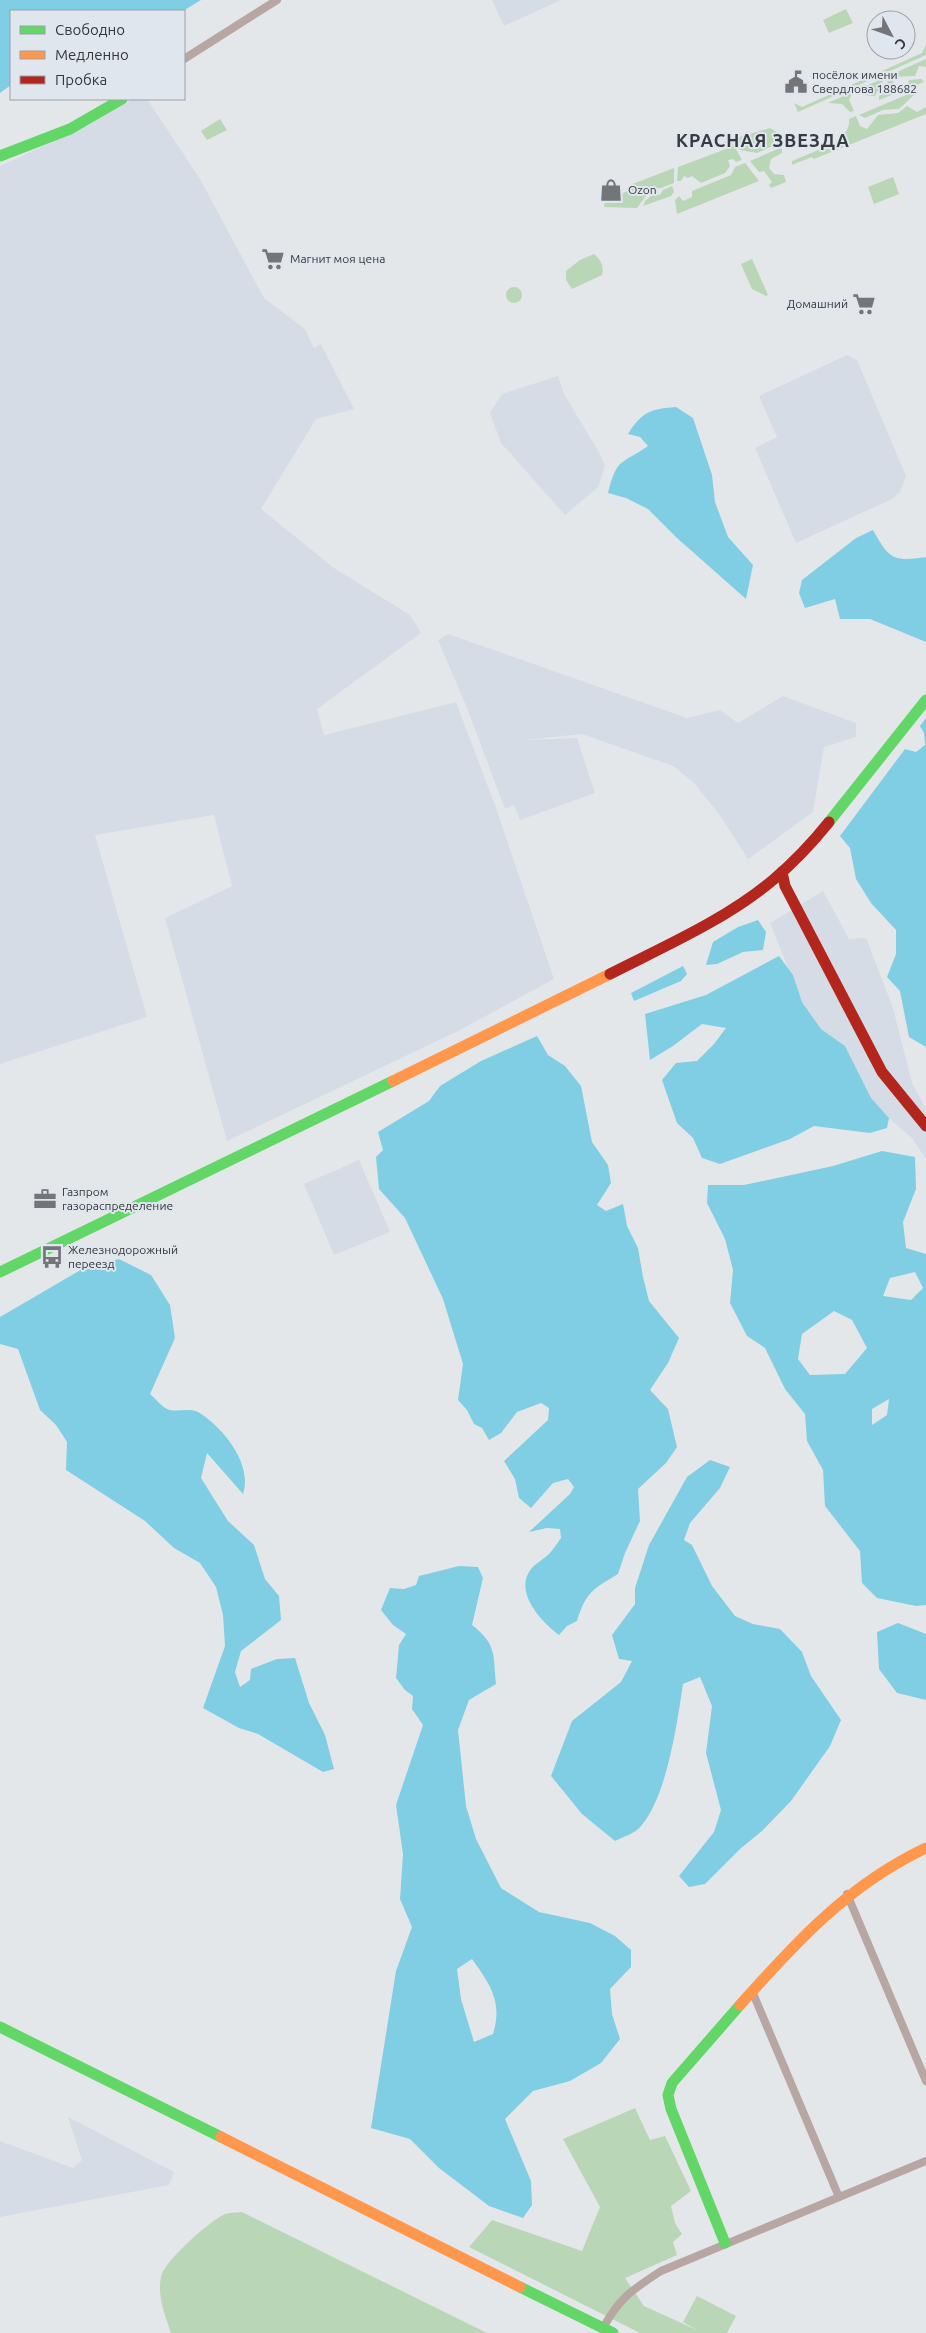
<svg xmlns="http://www.w3.org/2000/svg" width="926" height="2333" font-family="Ubuntu,sans-serif">
<rect width="100%" height="100%" fill="#e4e7ea"/>
<g fill="#d6dce6">
<path d="M492 0H561L504 26Z"/>
<path d="M133 99H147L200 179 264 298 305 329 314 348 321 344 354 409 316 419 261 509 334 568 410 615 421 633 317 709 324 735 456 702 496 808 554 979 460 1030 227 1141 165 918 232 886 214 815 95 835 147 1017 0 1064V166L87 126Z"/>
<path d="M847 355 857 360 906 476 900 492 892 499 796 543 755 448 777 437 759 396Z"/>
<path d="M558 376 564 394 600 454 605 466 598 487 565 515 501 443 490 413 502 394Z"/>
<path d="M448 634 687 718 720 710 738 723 783 696 856 723V737L824 747 813 812 748 859 719 814 694 783 673 766 582 734 524 740 577 738 595 793 520 820 514 805 505 809 467 708 438 640Z"/>
<path d="M823 891 849 939 866 938 893 1008 912 1083 926 1109V1159L912 1138 889 1118 871 1098 845 1046 821 1029 802 1002 770 923Z"/>
<path d="M359 1160 390 1232 334 1255 304 1184Z"/>
<path d="M68 2117 174 2172 169 2185 0 2217V2141L73 2168 82 2160Z"/>
</g>
<g fill="#b9d6b7">
<path d="M846 9 853 23 829 33 823 20Z"/>
<path d="M926 45V55L798 112 794 103 802 107 922 53Z"/>
<path d="M926 59V67L919 66 915 76 890 77 882 82 875 96 864 95 858 92 852 94 849 100 854 111 850 112 842 104 828 103Z"/>
<path d="M892 79 895 85 901 87 908 83 909 80 921 79 924 82 879 100V96L889 92 887 82Z"/>
<path d="M913 92 914 95 899 109 883 110 865 118 859 115Z"/>
<path d="M907 106 917 112 926 107V114L814 159 812 157 792 165V161L840 141 839 137C846 134 850 127 849 119L856 116 860 126 867 129 878 115 898 113Z"/>
<path d="M220 119 227 130 207 140 201 131Z"/>
<path d="M770 128 780 134V143L757 153 740 150 733 139Z"/>
<path d="M731 140 742 160 736 162 733 159 728 160 730 166 725 173 701 183 692 176 688 178 684 176 681 181H677L678 167 726 149 724 142Z"/>
<path d="M782 147V153L771 159 769 168 774 174 784 175 786 182 771 188 769 185 772 182 764 171 759 172 750 161Z"/>
<path d="M745 163 759 181 677 214 675 200 679 196 683 201 692 197V191L731 175 735 167Z"/>
<path d="M674 168V183L661 188H656L645 197 637 208 604 207 605 201 630 190V185Z"/>
<path d="M893 177 899 194 874 204 868 187Z"/>
<path d="M672 186 674 192 671 196 643 206 645 201 653 194 660 195 663 190Z"/>
<path d="M594 254C601 260 604 266 602 275L572 289 566 280V271L580 260Z"/>
<path d="M752 259 768 295 766 296 752 289 741 264Z"/>
<circle cx="514" cy="295" r="8"/>
<path d="M635 2108 650 2140 665 2136 691 2191 671 2206 675 2223 682 2234 673 2242 677 2255 625 2278 644 2306 697 2330 683 2322 697 2296 736 2316 727 2333H640L469 2247 492 2220 582 2251 600 2207 563 2139Z"/>
<path d="M242 2212 487 2333H171C165 2315 157 2296 161 2277 164 2261 209 2222 223 2215 229 2212 236 2213 242 2212Z"/>
</g>
<g fill="#80cee4" fill-rule="evenodd">
<path d="M0 0H201L183 11H11V85L0 93Z"/>
<path d="M676 407 693 418 712 475 715 502 728 537 753 565 746 599 677 538 648 509 626 498 608 493C617 457 621 465 648 446L640 437 628 434C642 412 650 409 676 407Z"/>
<path d="M873 530C889 559 893 562 926 557V642L870 619H840L835 599 805 608 799 593 802 580 856 538Z"/>
<path d="M926 718V1047L909 1037 900 991 887 977 896 954V930L871 903 856 879 850 848 840 836 905 749 916 752 925 745 924 733 920 726Z"/>
<path d="M758 920 766 932 763 950 743 952 717 964 706 965 713 942 738 927Z"/>
<path d="M779 956 793 975 802 1002 821 1029 845 1046 871 1098 889 1118 887 1128 870 1133 814 1126 790 1139 720 1164 702 1158 693 1138 677 1123 662 1080 676 1063 697 1061 714 1044 726 1028 702 1024 673 1046 650 1060 645 1014 706 995Z"/>
<path d="M683 966 687 974 681 981 634 1001 631 993Z"/>
<path d="M537 1036 548 1055 565 1066 581 1086 592 1142 608 1165 611 1183 597 1205 606 1211 623 1204 627 1226 638 1248 643 1277 649 1301 679 1338 668 1363 650 1390 668 1409 677 1447 666 1463 638 1489 640 1521 625 1553 618 1574C593 1589 586 1592 577 1621L567 1626 559 1635C542 1622 513 1592 531 1569 536 1563 544 1559 549 1554 554 1549 557 1543 561 1538L560 1529 547 1528 529 1532 570 1494 574 1487 568 1479 553 1483 531 1508 519 1498 515 1479 504 1461 548 1420 549 1408 541 1403 517 1412 501 1433 489 1440 482 1428 474 1424 467 1410 458 1400 463 1364 443 1299 405 1218 379 1189 376 1157 383 1150 378 1132 429 1101 440 1086 481 1061Z"/>
<path d="M882 1151 915 1157 916 1189 903 1222 906 1248 926 1254V1605L916 1606 877 1598 862 1583 860 1551 825 1506 823 1470 807 1441 805 1414 785 1389 765 1348 747 1336 730 1303 733 1270 725 1239 707 1203 708 1185H744L833 1166ZM915 1272 923 1288 911 1300 883 1296 890 1278ZM834 1311 852 1320 867 1348 845 1374 810 1375 798 1359 802 1334ZM889 1399 887 1415 872 1425V1409Z"/>
<path d="M119 1259 151 1275 170 1305 175 1338 150 1394C155 1398 161 1406 167 1409 176 1413 189 1407 198 1412 223 1427 253 1464 243 1494L207 1453 201 1478 228 1521 254 1545 265 1579 279 1596 281 1620 241 1651 235 1672 240 1687 250 1680 251 1669 277 1659 295 1658 309 1703 325 1735 334 1769 323 1772 258 1734 239 1728 203 1708 225 1646 223 1615 216 1587 200 1563 174 1548 145 1521 66 1470 67 1442 56 1425 40 1410 18 1349 0 1344V1317L84 1268Z"/>
<path d="M710 1460 730 1467 720 1488 690 1523 684 1540 692 1545 712 1586 735 1616 753 1624 780 1629 802 1652 811 1676 841 1720 830 1746 791 1801 762 1831 740 1849 705 1884 689 1887 679 1876 714 1832 721 1810 706 1753 712 1706 700 1677 683 1684C677 1724 667 1796 641 1826 636 1833 623 1837 615 1841L582 1814 551 1776 572 1721 621 1682 632 1661 619 1659 612 1635 635 1604V1588L649 1545 687 1477Z"/>
<path d="M459 1566 478 1567 483 1578 472 1625C497 1645 493 1653 496 1684L469 1700 458 1730 466 1806 476 1839 501 1888 539 1912 590 1923 615 1936 631 1950V1967L610 1989 612 2014 620 2039 601 2063 570 2081 533 2091 505 2119 531 2181 532 2205 523 2218 489 2206 439 2168 410 2139 371 2128 396 1971 412 1927 400 1899 403 1854 396 1805 423 1725 412 1709 413 1696 405 1690 396 1678 399 1645 406 1634 393 1625 381 1610 390 1588 404 1589 416 1585 419 1576ZM472 1959C490 1984 503 2002 493 2034L474 2042 461 1999 457 1969Z"/>
<path d="M898 1623 926 1634V1700L897 1693 879 1669 877 1632Z"/>
</g>
<g fill="none" stroke-linecap="round" stroke-linejoin="round">
<g stroke="#b7a6a2" stroke-width="8">
<path d="M184 59 277 0"/>
<path d="M847 1894 926 2081"/>
<path d="M752 1991 839 2197"/>
<path d="M603 2328C620 2297 632 2290 661 2271L926 2161"/>
</g>
<g stroke="#63d668" stroke-width="11">
<path d="M0 156 70 129 122 99"/>
<path d="M829 822 926 700"/>
<path d="M0 1272 393 1081"/>
<path d="M0 2027 221 2137"/>
<path d="M725 2243 671 2109 668 2095 672 2083 740 2005"/>
<path d="M520 2287 613 2333"/>
</g>
<g stroke="#ff974d" stroke-width="11">
<path d="M393 1081 610 974"/>
<path d="M740 2005C796 1942 848 1885 926 1848"/>
<path d="M221 2137 520 2287"/>
</g>
<g stroke="#b3261e" stroke-width="11">
<path d="M782 872 785 886 882 1072 926 1126"/>
<path d="M610 974C665 946 725 920 773 880 793 863 813 842 829 822"/>
</g>
</g>
<defs>
<symbol id="civic-bare" viewBox="-9 -9 18 18"><path d="M-.6-6.5H3V-4.5H.6V-3L4-1V1h2V6H-6V1h2V-1L-.6-3ZM-1.2 2.5V6h2.4V2.5Z" fill="#737578" stroke="#e0e6ee" stroke-width="2.5" paint-order="stroke"/></symbol>
<symbol id="shop-bare" viewBox="-9 -9 18 18"><path d="M-5-2.5h2.3a2.7 3.5 0 0 1 5.4 0H5L5.5 6h-11ZM-1.5-2.5h3a1.5 2.3 0 0 0-3 0Z" fill="#737578" stroke="#e0e6ee" stroke-width="2.5" paint-order="stroke"/></symbol>
<symbol id="supermarket-bare" viewBox="-9 -9 18 18"><path d="M-6-5.5h2.5l.6 2H6L4.5 2H-2.5L-4.4-4H-6ZM-1.5 3.2a1.3 1.3 0 1 0 .1 0ZM3 3.2a1.3 1.3 0 1 0 .1 0Z" fill="#737578" stroke="#e0e6ee" stroke-width="2.5" paint-order="stroke"/></symbol>
<symbol id="office-bare" viewBox="-9 -9 18 18"><path d="M-6-3h4V-5.5h4V-3h4V5H-6ZM-1-4.5V-3h2v-1.5ZM-6 0V1H6V0Z" fill="#737578" stroke="#e0e6ee" stroke-width="2.5" paint-order="stroke"/></symbol>
<symbol id="bus-bare" viewBox="-9 -9 18 18"><path d="M-5-6H5V4H4V6H2V4H-2V6H-4V4H-5ZM-3.5-4V0h7V-4ZM-3.5 1.2v1.5H-2V1.2ZM2 1.2v1.5H3.5V1.2Z" fill="#737578" stroke="#e0e6ee" stroke-width="2.5" paint-order="stroke"/></symbol>
</defs>
<g fill-rule="evenodd">
<use href="#civic-bare" x="780" y="66" width="32" height="32"/>
<use href="#shop-bare" x="595" y="174" width="32" height="32"/>
<use href="#supermarket-bare" x="257" y="243" width="32" height="32"/>
<use href="#supermarket-bare" x="848" y="288" width="32" height="32"/>
<use href="#office-bare" x="29" y="1183" width="32" height="32"/>
<use href="#bus-bare" x="36" y="1241" width="32" height="32"/>
</g>
<g text-anchor="middle" stroke-width="4" stroke-linejoin="round" paint-order="stroke">
<g font-size="12" fill="#36383b" stroke="#e0e6ee" text-anchor="start">
<text x="812" y="79">посёлок имени<tspan x="812" dy="14">Свердлова 188682</tspan></text>
<text x="628" y="194">Ozon</text>
<text x="290" y="263">Магнит моя цена</text>
<text x="848" y="308" text-anchor="end">Домашний</text>
<text x="62" y="1196">Газпром<tspan x="62" dy="14">газораспределение</tspan></text>
<text x="68" y="1254">Железнодорожный<tspan x="68" dy="14">переезд</tspan></text>
</g>
<g font-size="18" font-weight="bold" letter-spacing="1" fill="#373b42" stroke="#e0e6ee">
<text x="763" y="147">КРАСНАЯ ЗВЕЗДА</text>
</g>
</g>
<rect x="10" y="10" width="175" height="90" fill="#e0e6ee" stroke="#9ca0a6"/>
<rect x="20" y="26" width="25" height="8" fill="#63d668" stroke="#9ca0a6"/>
<text x="55" y="35" font-size="15" fill="#36383b">Свободно</text>
<rect x="20" y="51" width="25" height="8" fill="#ff974d" stroke="#9ca0a6"/>
<text x="55" y="60" font-size="15" fill="#36383b">Медленно</text>
<rect x="20" y="76" width="25" height="8" fill="#b3261e" stroke="#9ca0a6"/>
<text x="55" y="85" font-size="15" fill="#36383b">Пробка</text>
<g transform="translate(891 35) rotate(131)"><circle r="24" fill="#e0e6ee" stroke="#9ca0a6"/>
<path d="M0-4L9 19L0 12L-9 19Z" fill="#737578"/>
<text y="-8" font-size="14" font-weight="bold" text-anchor="middle" fill="#36383b">С</text>
</g>
</svg>
